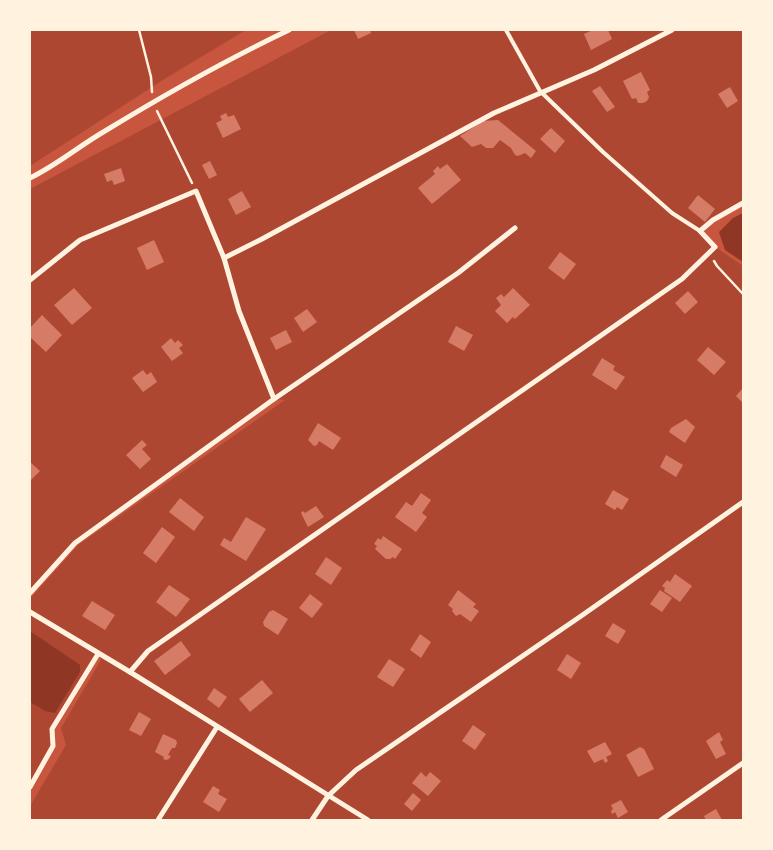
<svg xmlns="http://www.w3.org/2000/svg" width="773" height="850" font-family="Lato,sans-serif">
<rect width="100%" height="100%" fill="#c8553d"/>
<g fill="#ae4732">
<path d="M30 30H246L166 78 30 166Z"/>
<path d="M331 30H743V203L700 231 715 247 743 266V820H30V806L66 745 61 728 101 660 98 654 52 729 53 746 30 787V599L78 545 285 400 274 399 75 542 30 593V189Z"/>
</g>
<g fill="#8f3625">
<path d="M743 213V262L725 250 719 232 733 218Z"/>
<path d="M30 631 80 665V672L55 713 45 711 30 702Z"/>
</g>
<g fill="#d67c66">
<path d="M354 30H370L371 33 358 39Z"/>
<path d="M593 30H608L612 39 591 50 584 34Z"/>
<path d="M641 72 650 90 647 92 649 97 647 101 643 103H638L636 98 632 99 623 81Z"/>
<path d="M600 86 615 107 607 112 592 91Z"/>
<path d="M730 87 738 101 727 108 718 94Z"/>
<path d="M226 113 228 117 234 115 241 129 223 138 216 123 222 120 220 116Z"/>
<path d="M498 120 536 151 531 158 525 153 518 156 515 155 511 148 500 140 493 148H486L481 144 472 147 460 136 483 121Z"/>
<path d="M551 128 565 141 555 153 540 139Z"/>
<path d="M210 161 217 175 209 179 202 165Z"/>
<path d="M447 164 461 180 432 204 418 188 435 174 433 171 438 166 440 169Z"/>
<path d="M121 168 125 181 114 185 112 180 107 182 104 174Z"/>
<path d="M242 191 251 207 236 215 228 199Z"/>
<path d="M698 195 715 209 705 222 688 208Z"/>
<path d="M154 240 164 262 147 270 137 248Z"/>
<path d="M560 252 576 264 564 280 548 268Z"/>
<path d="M74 288 92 308 72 325 54 305Z"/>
<path d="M513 288 530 305 515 319 513 317 507 323 495 311 501 305 496 298 501 294 504 297Z"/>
<path d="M688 291 698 302 685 314 675 303Z"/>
<path d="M307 309 317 322 303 332 294 318Z"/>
<path d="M42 315 62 335 46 352 30 337V328Z"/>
<path d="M456 326 473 335 464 351 448 342Z"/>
<path d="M286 330 292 342 276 350 270 338Z"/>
<path d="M171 338 175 343 178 340 183 345 179 348 183 353 172 361 161 347Z"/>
<path d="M708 347 726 362 714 375 697 360Z"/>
<path d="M602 358 615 366 613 370 625 377 616 390 592 375Z"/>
<path d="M143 370 147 375 151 372 157 382 143 392 132 378Z"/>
<path d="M743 388V403L736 396Z"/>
<path d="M686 419 695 427 685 443 669 432 671 428Z"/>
<path d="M318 423 341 438 333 450 319 441 317 445 314 446 308 440Z"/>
<path d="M142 440 147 445 142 449 151 459 140 469 126 455Z"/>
<path d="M666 455 683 465 676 477 660 467Z"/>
<path d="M30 462 40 471 30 481Z"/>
<path d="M613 490 629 499 622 510 617 507 615 510 605 504Z"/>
<path d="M421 493 431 500 422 513 427 517 416 532 395 517 406 502 412 506Z"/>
<path d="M180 498 204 517 194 531 169 512Z"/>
<path d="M316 506 324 517 308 527 301 513 303 511 305 513Z"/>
<path d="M246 517 266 529 246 561 220 545 224 538 231 542Z"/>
<path d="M162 527 175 537 156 563 143 553Z"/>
<path d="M383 536 402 549 395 559 393 557 390 559H386L375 549 377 546 374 544 378 538 381 540Z"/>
<path d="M326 557 342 568 331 585 315 574Z"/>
<path d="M675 574 692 586 680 602 664 591 665 588 662 586 667 580 670 582Z"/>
<path d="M169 585 190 599 176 617 156 602Z"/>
<path d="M458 590 476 604 473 607 479 611 471 622 460 614 456 616 452 611 453 609 448 605Z"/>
<path d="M660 590 672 598 662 612 650 604Z"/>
<path d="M310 594 323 604 312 618 299 608Z"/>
<path d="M92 601 115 615 105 630 82 616Z"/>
<path d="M273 610 288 619 278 635 264 626 263 622 269 612Z"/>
<path d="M613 623 626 631 618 644 605 636Z"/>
<path d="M420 634 431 642 421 658 410 650Z"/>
<path d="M181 641 191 655 165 675 154 661Z"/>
<path d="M567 654 581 663 571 679 557 670Z"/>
<path d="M389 659 405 669 393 687 377 677Z"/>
<path d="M262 680 273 693 250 712 239 699Z"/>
<path d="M214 688 227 697 219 708 207 699Z"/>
<path d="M139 712 151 719 141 736 129 730Z"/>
<path d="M473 725 486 734 475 750 462 741Z"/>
<path d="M719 732 723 740 720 742 726 754 716 759 706 741Z"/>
<path d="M163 734 176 740 177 743 175 748H172L168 755 171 756 169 759 166 760 163 759 164 757 155 752Z"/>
<path d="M605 742 612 754 606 757 608 761 605 763 603 759 594 763 587 751Z"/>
<path d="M640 747 644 749 654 769 638 777 626 755Z"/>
<path d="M421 772 426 777 430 772 441 781 428 796 412 783Z"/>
<path d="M213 786 220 790 218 794 227 799 219 812 203 802Z"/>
<path d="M413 793 421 800 412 811 404 804Z"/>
<path d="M621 800 628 812 618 818 615 812 612 814 611 811 613 809 611 805Z"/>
<path d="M716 809 722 820H706L704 816Z"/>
</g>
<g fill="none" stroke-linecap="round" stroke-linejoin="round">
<g stroke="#fff3e0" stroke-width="2.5">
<path d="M139 30 151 77 152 92"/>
<path d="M157 111 192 183"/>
<path d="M714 261 717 266 743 294"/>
</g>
<path stroke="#fff3e0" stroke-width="4" d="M506 30 540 91 603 152 672 213 700 231"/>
<g stroke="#fff3e0" stroke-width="5">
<path d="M30 178C57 165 79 146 105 131 164 95 226 60 289 30"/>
<path d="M224 258 262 239 494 113 594 70 672 30"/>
<path d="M30 280 80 240 196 191 224 258 239 311 274 399"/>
<path d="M30 593 75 543 274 399 458 273 515 228"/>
<path d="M30 612 130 672 368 820"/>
<path d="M130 672 148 651 682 279 715 247 700 231 713 220 743 203"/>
<path d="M30 787 53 746 52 729 98 654"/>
<path d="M158 820 217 727"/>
<path d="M312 820 328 796 356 770 584 614 743 502"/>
<path d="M661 820 743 763"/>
</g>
</g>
<rect width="773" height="850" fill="none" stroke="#fff3e0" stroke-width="62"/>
</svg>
